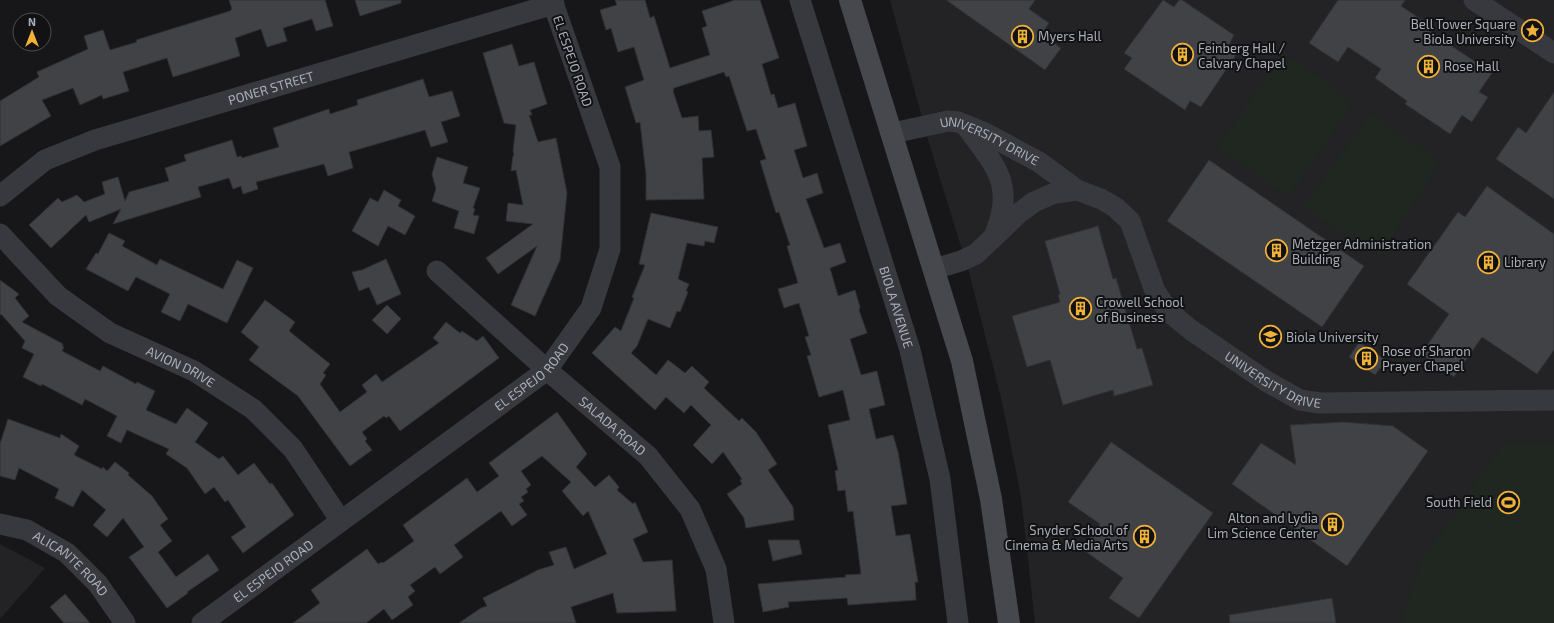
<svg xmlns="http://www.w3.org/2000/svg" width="1554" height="623" font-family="'Exo 2',sans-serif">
<rect width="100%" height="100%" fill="#171719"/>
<g fill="#232326">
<path d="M890 0H1554V623H1035L1021 497 1002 402 969 272 928 140Z"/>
<path d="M0 544 45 568 0 619Z"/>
</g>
<g fill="#1f2720">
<path d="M1283 53 1354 102 1288 197 1217 147Z"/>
<path d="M1371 114 1440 161 1380 256 1303 207Z"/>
<path d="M1554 442V623H1401L1422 560 1503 444Z"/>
</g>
<g fill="#414246" stroke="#313135">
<path d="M229 0H325L333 26 316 31 312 19 283 28 287 41 267 47 261 29 235 38 240 56 173 77 167 58 123 72 129 91 103 99 102 95 80 105 73 88 42 100 51 116 0 146V101L39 77 37 72 88 49 84 36 103 30 110 50 137 42 136 40 230 11 232 9Z"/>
<path d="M355 0H401V3L360 16Z"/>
<path d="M615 0H645L650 18 654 16 670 68 710 55 702 28 707 26 702 11 735 0H760L779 58 762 64 771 95 774 94 778 108 795 103 807 146 794 150 803 178 817 173 823 193 806 199 824 248 840 243 846 262 830 268 838 296 855 290 860 307 859 310 867 333 850 339 861 375 877 371 885 405 869 409 876 439 893 435 898 452 907 504 891 506 896 536 910 534 918 582H915L916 600 848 605 847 598 788 602 789 607 763 612 758 584 846 577 845 575 861 574 853 511 848 512 845 490 838 491 835 471 838 470 828 425 850 420 843 390 819 397 807 356 811 355 805 337 809 336 799 303 784 308 778 289 798 283 787 246 790 245 779 212 776 213 760 161 766 159 756 129 747 131 729 76 726 77 724 72 674 88 673 91 682 118 698 116 699 131 711 130 714 157 702 158 704 199 646 200V174L640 122 636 123 625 87 644 80 634 47 618 52 611 28 606 30 600 10 617 5Z"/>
<path d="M946 0H1035L1029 9 1049 23 1043 32 1047 35 1045 37 1061 48 1045 70Z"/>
<path d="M1163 0 1174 7 1179 0H1182L1234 35 1229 45 1238 52 1201 107 1190 101 1185 110 1124 69 1132 58 1124 53Z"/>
<path d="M1338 0H1405L1401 6 1428 24 1425 28 1492 73 1479 92 1488 97 1472 122 1462 115 1450 134 1405 104 1407 101 1375 78 1381 69 1348 47 1338 62 1309 43Z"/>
<path d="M512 44 519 66 534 62 547 104 530 110 532 115H529L538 142 556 138 567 193 560 260 535 316 511 305 537 246 498 274 486 258 533 224 506 221 508 203 523 205 516 170 511 171 513 156 514 155 513 151 516 125 504 123 483 53Z"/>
<path d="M423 79 429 97 452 91 460 116 441 122 448 142 431 147 425 130 349 152 353 168 328 176 324 164 256 182 258 189 243 194 241 186 233 189 229 178 198 187 201 197 113 224 121 209 89 222 86 215 51 248 29 225 58 198 62 202 77 195 84 202 105 194 102 182 118 177 125 201 129 192 169 181 165 168 186 161 184 155 232 140 237 157 241 156 242 158 279 147 273 128 329 109 330 114 358 105 357 100Z"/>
<path d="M1554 92V199L1496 159 1518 127 1526 133Z"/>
<path d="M437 157 468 167 463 183 480 188 473 208 475 209 473 215 479 216 474 234 454 228 459 211 432 201 436 189 432 174Z"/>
<path d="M1209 160 1364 266 1322 327 1167 221Z"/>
<path d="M1487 186 1554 234V350L1537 374 1482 337 1454 377 1421 354 1449 314 1407 284 1458 212 1465 217Z"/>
<path d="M384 190 401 200 398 206 415 216 405 235 388 226 378 246 352 231 370 198 378 202Z"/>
<path d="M651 213 718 227 714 243 705 241 704 246 687 243 678 279 689 284 686 291 688 292 680 312 677 311 670 328 648 319 637 346 631 353 656 375 668 360 685 373 692 366 709 382 704 388 739 421 742 418 756 432 777 464 768 470 793 507 794 520 746 528 744 518 727 494 742 484 740 480 742 479 723 452 712 464 693 445 711 425 691 405 684 413 666 397 655 410 592 353 615 327 621 331 634 298 632 297 645 265 639 264Z"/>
<path d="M1098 226 1113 279 1116 278 1137 349 1142 348 1153 385 1114 396 1113 390 1063 405 1050 360 1027 367 1012 316 1060 302 1058 295 1060 294 1045 241Z"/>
<path d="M109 233 125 241 122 246 157 265 160 259 223 289 237 260 253 268 227 323 188 304 180 321 161 312 170 294 136 277 128 291 86 269 96 253 98 254Z"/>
<path d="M386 259 401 294 377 305 369 287 359 291 352 272 362 270Z"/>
<path d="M0 280 19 294 15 298 29 316 22 322 63 344 62 346 64 347 62 351 100 371 103 366 136 384 137 382 155 391 146 410 176 424 187 408 208 423 195 442 219 459 223 456 238 475 254 463 270 484 272 483 294 515 243 553 231 537 246 527 228 500 225 502 214 487 205 494 187 468 166 454 169 449 127 430 121 443 107 436 117 416 85 399 82 405 42 384 41 386 23 377 34 354 22 348 25 341 1 314 0 315Z"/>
<path d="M265 300 295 322 289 331 330 364 323 373 326 375 320 384 340 412 367 392 362 385 376 374 382 382 439 343 433 338 446 322 460 333 462 331 477 341 483 336 499 358 400 431 389 416 386 418 384 416 362 432 367 439 365 441 372 450 350 466 298 396 249 360 259 347 241 332Z"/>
<path d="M387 305 401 319 387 334 372 320Z"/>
<path d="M1359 342 1386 360 1375 375 1349 357Z"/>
<path d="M557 412 587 454 576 467 595 487 609 475 619 487 617 490 633 504 635 502 648 532 633 539 643 562 672 560 676 611 617 613 613 593 571 607 576 623H459L481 608 487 606 483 598 538 570 554 565 549 552 566 547 574 569 607 554 588 511 583 516 562 491 571 482 542 456 521 471 531 485 526 489 528 492 521 497 524 501 519 504 527 515 512 526 501 511 454 545 463 557 440 574 435 567 410 585 415 591 408 597 413 605 392 620 384 609 366 623H293L320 603 311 590 367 549 378 564 382 562 383 563 414 541 403 525 467 478 477 492 499 476 489 463Z"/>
<path d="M8 419 60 438 61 434 79 446 74 455 102 469 103 467 107 471 115 462 129 473 128 475 152 496 168 519 160 525 172 541 158 552 176 577 208 554 219 570 187 592 188 593 167 608 129 557 144 547 123 518 107 537 93 525 106 510 82 490 73 507 55 498 59 489 19 468 15 480 0 476V444Z"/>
<path d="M1344 422 1393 426 1428 451 1347 566 1232 484 1261 443 1296 465 1290 425Z"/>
<path d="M1111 442 1213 513 1139 618 1109 598 1123 578 1082 549 1100 524 1068 502Z"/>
<path d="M768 540H799L802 554 773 561Z"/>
<path d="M65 594 90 623H64L50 607Z"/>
<path d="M1332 598 1336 623H1230L1229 615Z"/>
</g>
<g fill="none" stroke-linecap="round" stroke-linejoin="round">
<g stroke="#38393e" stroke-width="21">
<path id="s1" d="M800 0 910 350 940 479 958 623"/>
<path d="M1474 0 1554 53"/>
<path d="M966 126C994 165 1016 183 995 234"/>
<path id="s2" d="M893 133 948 121 958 122 985 133 1039 162 1077 190 1101 199 1115 207 1130 221 1155 291 1168 311 1191 330 1266 381 1300 400 1320 403 1554 400"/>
<path id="s3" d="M0 196 45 160 95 140 554 4"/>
<path id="s4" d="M0 234 58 296 110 333 194 371 253 409 293 449 341 521"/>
<path d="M934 269 961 261 976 254 1019 213 1034 202 1052 194 1077 190"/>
<path id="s5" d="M437 271 547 370 648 456 690 509 716 569 724 623"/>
<path id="s6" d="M0 524 27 530 67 553 98 584 125 623"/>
<path id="s7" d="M202 623 547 370 591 308 610 249V167L552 0"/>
</g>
<path stroke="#46484e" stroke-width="22" d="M850 0 962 361 991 499 1009 623"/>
</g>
<defs>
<symbol id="sight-ring" viewBox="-11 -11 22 22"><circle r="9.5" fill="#121214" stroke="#efb138" stroke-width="1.5"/><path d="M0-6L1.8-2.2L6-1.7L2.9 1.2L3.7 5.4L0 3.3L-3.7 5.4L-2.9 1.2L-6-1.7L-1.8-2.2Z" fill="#efb138"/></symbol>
<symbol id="building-ring" viewBox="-11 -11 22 22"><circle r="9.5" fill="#121214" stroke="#efb138" stroke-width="1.5"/><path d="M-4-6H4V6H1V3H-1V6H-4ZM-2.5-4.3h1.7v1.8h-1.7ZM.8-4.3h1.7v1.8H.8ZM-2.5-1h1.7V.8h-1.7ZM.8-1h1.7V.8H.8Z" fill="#efb138"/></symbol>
<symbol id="university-ring" viewBox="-11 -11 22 22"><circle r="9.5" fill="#121214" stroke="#efb138" stroke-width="1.5"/><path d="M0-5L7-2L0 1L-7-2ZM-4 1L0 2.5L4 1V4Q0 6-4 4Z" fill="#efb138"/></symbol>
<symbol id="stadium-ring" viewBox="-11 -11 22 22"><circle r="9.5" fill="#121214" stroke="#efb138" stroke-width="1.5"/><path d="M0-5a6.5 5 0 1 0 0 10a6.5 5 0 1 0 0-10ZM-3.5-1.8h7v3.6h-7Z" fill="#efb138"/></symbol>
</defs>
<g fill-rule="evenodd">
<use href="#sight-ring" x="1520" y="18" width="25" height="25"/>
<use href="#building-ring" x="1010" y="24" width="25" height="25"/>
<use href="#building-ring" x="1170" y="42" width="25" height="25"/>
<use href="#building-ring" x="1416" y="54" width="25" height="25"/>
<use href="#building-ring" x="1264" y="238" width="25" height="25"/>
<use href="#building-ring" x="1476" y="250" width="25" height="25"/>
<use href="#building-ring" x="1068" y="296" width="25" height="25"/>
<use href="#university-ring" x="1258" y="324" width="25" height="25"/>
<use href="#building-ring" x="1354" y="346" width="25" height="25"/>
<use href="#stadium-ring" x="1496" y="490" width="25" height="25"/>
<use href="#building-ring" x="1320" y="512" width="25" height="25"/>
<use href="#building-ring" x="1132" y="524" width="25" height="25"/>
</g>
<g text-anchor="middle" stroke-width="4" stroke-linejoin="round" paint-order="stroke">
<g font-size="13" fill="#a9aeb8" stroke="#121214" text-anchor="start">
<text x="1516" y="29" text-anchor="end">Bell Tower Square<tspan x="1516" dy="15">- Biola University</tspan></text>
<text x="1038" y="41">Myers Hall</text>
<text x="1198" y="53">Feinberg Hall /<tspan x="1198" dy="15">Calvary Chapel</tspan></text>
<text x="1444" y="71">Rose Hall</text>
<text x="1292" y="249">Metzger Administration<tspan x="1292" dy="15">Building</tspan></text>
<text x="1504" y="267">Library</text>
<text x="1096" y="307">Crowell School<tspan x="1096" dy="15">of Business</tspan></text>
<text x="1286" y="342">Biola University</text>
<text x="1382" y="356">Rose of Sharon<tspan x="1382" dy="15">Prayer Chapel</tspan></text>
<text x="1492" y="507" text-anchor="end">South Field</text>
<text x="1318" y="523" text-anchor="end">Alton and Lydia<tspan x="1318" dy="15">Lim Science Center</tspan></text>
<text x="1128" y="535" text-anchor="end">Snyder School of<tspan x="1128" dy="15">Cinema &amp; Media Arts</tspan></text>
</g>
<g font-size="13" fill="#a9aeb8" stroke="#121214">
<text transform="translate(573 61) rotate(71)" y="5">EL ESPEJO ROAD</text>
<text dy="5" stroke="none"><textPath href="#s3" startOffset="295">PONER STREET</textPath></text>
<text dy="5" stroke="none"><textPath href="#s2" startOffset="102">UNIVERSITY DRIVE</textPath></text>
<text dy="5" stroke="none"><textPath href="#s1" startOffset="322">BIOLA AVENUE</textPath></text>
<text dy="5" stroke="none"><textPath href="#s4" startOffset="227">AVION DRIVE</textPath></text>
<text dy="5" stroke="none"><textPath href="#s7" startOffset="412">EL ESPEJO ROAD</textPath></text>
<text dy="5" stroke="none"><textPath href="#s2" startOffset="491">UNIVERSITY DRIVE</textPath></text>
<text dy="5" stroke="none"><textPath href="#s5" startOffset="234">SALADA ROAD</textPath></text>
<text dy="5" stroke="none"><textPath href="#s6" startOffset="83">ALICANTE ROAD</textPath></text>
<text dy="5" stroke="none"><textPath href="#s7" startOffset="88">EL ESPEJO ROAD</textPath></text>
</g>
</g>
<g transform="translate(32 32)"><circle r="19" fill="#121214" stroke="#4e5056"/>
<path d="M0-3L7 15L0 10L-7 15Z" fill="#efb138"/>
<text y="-6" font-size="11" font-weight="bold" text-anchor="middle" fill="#a9aeb8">N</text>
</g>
</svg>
